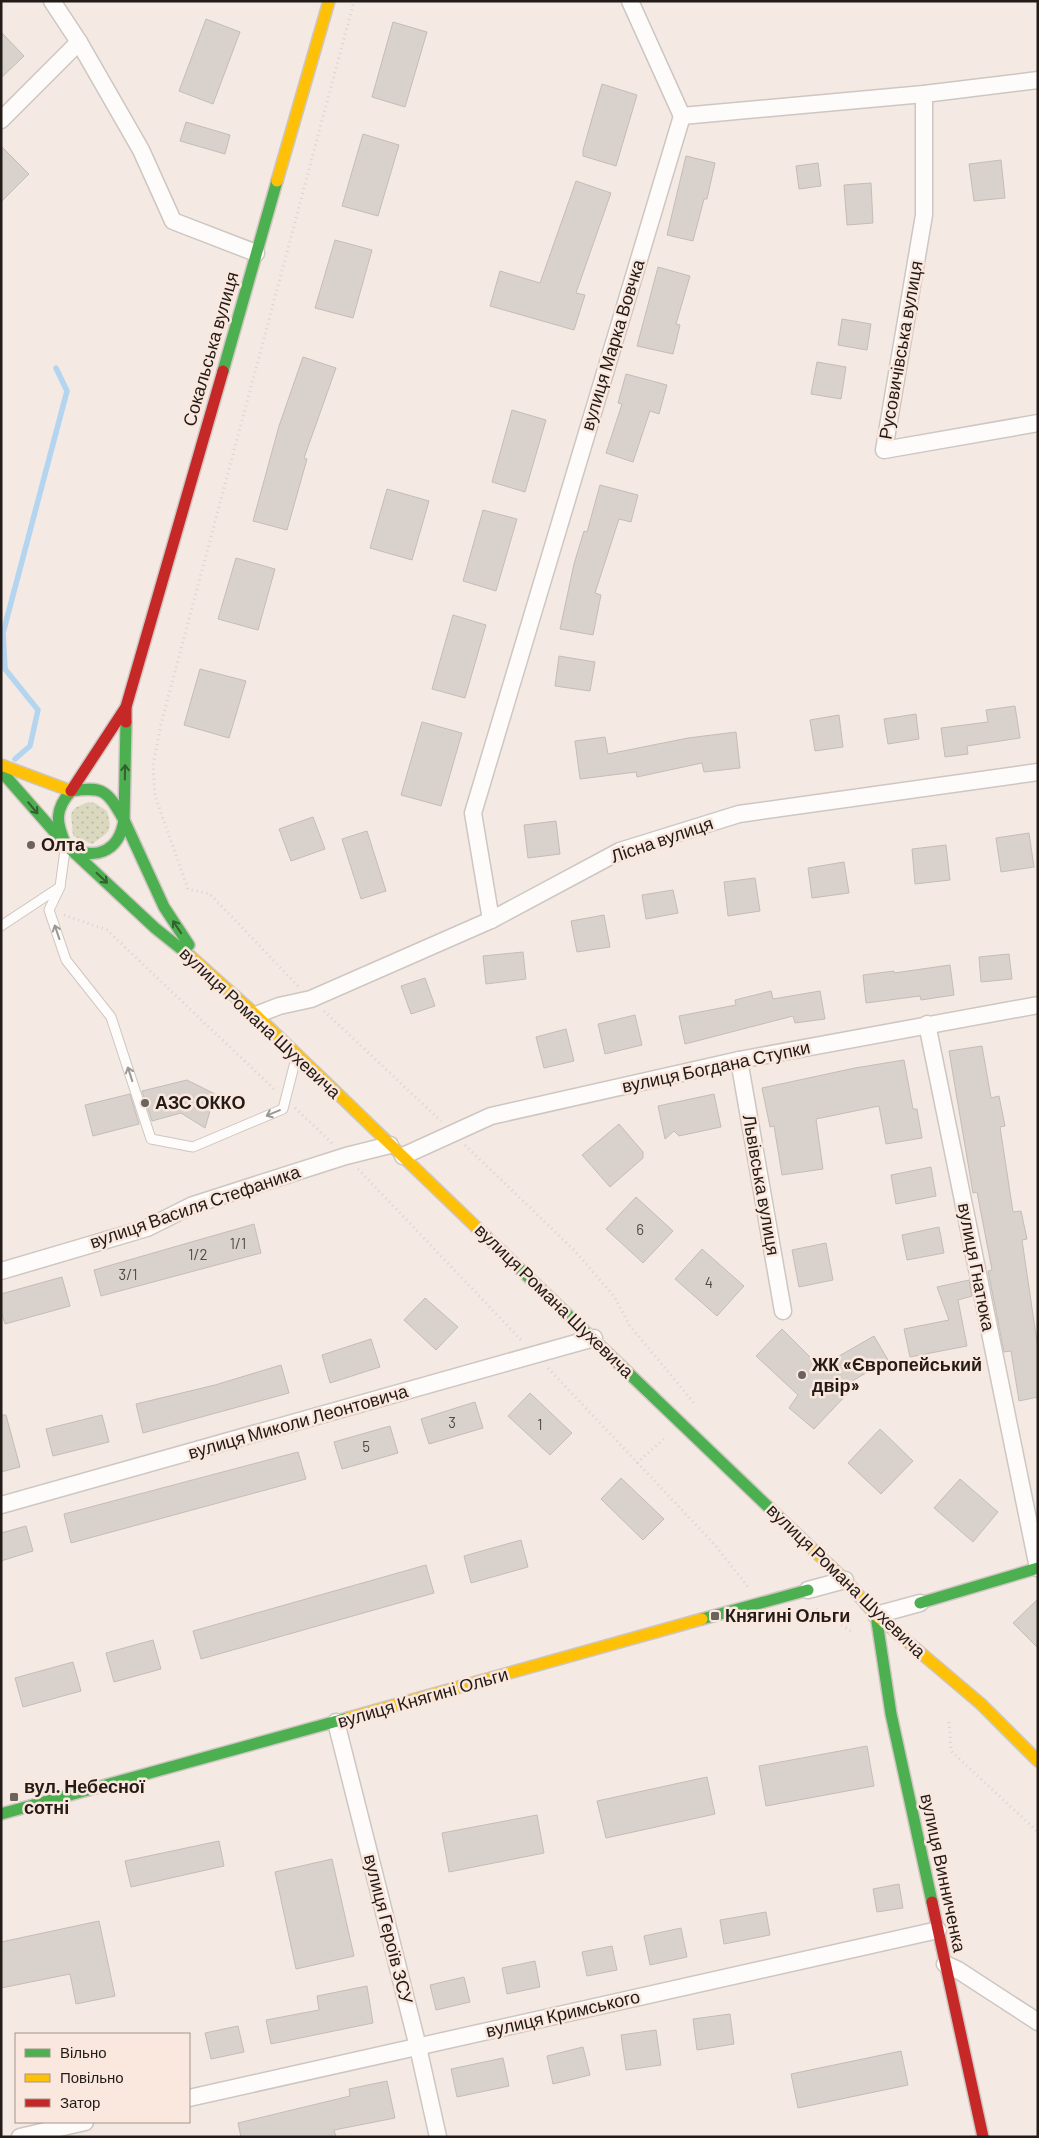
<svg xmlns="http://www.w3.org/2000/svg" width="1039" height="2138" font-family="Barlow,sans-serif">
<defs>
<pattern id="grass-dots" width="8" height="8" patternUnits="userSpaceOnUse" patternTransform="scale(1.25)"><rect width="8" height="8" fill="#dad8be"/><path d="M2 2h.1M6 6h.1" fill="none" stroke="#bbb9a3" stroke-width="1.8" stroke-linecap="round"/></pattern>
</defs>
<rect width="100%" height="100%" fill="#f4e9e3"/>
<path fill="url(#grass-dots)" d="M88 802 95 803 107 811C113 832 109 832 92 844L73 836 71 814 75 808Z"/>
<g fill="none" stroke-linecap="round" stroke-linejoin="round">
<path stroke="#b4d5f0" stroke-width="5.5" d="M15 759 30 746 38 710 5 669 3 633 67 391 56 368"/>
</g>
<g fill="#d9d2cc" stroke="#c4bdb7">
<path d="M206 19 240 32 213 104 179 91Z"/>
<path d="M393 22 427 32 405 107 372 97Z"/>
<path d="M1 32 24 56 1 78Z"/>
<path d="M602 84 637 95 616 166 583 156V150Z"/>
<path d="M186 122 230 135 225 154 180 141Z"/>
<path d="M363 134 399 145 378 216 342 206Z"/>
<path d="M1 146 29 174 1 202Z"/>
<path d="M686 156 715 163 707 199H704L693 241 667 235Z"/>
<path d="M1001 160 1005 198 974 201 969 164Z"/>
<path d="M818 163 821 186 799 189 796 166Z"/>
<path d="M576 181 611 193 576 293 585 295 574 330 490 306 500 271 540 283Z"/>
<path d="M871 183 873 223 847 225 844 185Z"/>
<path d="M335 240 372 250 353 318 315 308Z"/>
<path d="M658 267 690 276 676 324 680 325 673 354 637 346Z"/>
<path d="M842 319 871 324 867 350 838 345Z"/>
<path d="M303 357 336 368 304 458 307 459 287 530 253 521 279 426Z"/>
<path d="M817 362 846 367 841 399 811 394Z"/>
<path d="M626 374 667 385 659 414 650 411 633 462 606 453 622 404 618 403Z"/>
<path d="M512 410 546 420 525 492 492 482Z"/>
<path d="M600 485 638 495 631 522 619 519 595 593 601 595 593 635 560 629 574 564 584 531 587 532Z"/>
<path d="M387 489 429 501 412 560 370 548Z"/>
<path d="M483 510 517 519 496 591 463 581Z"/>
<path d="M236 558 275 569 258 630 218 619Z"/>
<path d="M453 615 486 625 465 698 432 689Z"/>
<path d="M559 656 595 662 590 691 555 686Z"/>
<path d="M200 669 246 681 229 738 184 725Z"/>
<path d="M1015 706 1020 738 967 746 968 754 945 757 941 728 988 722 986 710Z"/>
<path d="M916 714 919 739 888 744 884 719Z"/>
<path d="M839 715 843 747 815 751 810 720Z"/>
<path d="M422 722 462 733 441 806 401 795Z"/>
<path d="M736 732 740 768 704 772 702 763 637 777 636 772 580 779 575 741 605 737 608 754 688 738Z"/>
<path d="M313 817 325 849 291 861 279 829Z"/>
<path d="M556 821 560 854 528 858 524 825Z"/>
<path d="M367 831 386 891 361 899 342 839Z"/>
<path d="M1029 833 1034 867 1001 872 996 838Z"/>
<path d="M946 845 950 880 915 884 912 849Z"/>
<path d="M844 862 849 893 812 898 808 868Z"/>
<path d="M755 878 760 911 728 916 724 882Z"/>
<path d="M673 890 678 913 646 919 642 895Z"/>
<path d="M604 915 610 947 577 952 571 921Z"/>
<path d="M523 952 526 979 486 984 483 956Z"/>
<path d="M1009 954 1012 979 981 982 979 957Z"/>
<path d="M950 965 954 995 921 1000 920 996 866 1003 863 975 894 971V973Z"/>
<path d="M425 978 435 1006 411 1014 401 986Z"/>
<path d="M771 991 773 999 820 991 825 1019 795 1023 793 1016 685 1044 679 1016 736 1005 735 1000Z"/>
<path d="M635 1015 642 1045 605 1054 598 1024Z"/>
<path d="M566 1029 574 1061 544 1068 536 1037Z"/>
<path d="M982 1046 991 1098 999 1096 1005 1126 1000 1127 1013 1212 1021 1211 1027 1239 1022 1240 1038 1349V1397L1019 1401 1011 1351 1004 1352 988 1271 992 1270 977 1192 973 1193 949 1051Z"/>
<path d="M904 1060 913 1109H917L922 1138 886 1144 879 1106 816 1119 823 1169 782 1175 774 1126 770 1127 762 1088 855 1068Z"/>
<path d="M187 1080 215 1094 205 1128 181 1113 152 1121 142 1091Z"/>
<path d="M130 1094 139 1124 93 1136 85 1105Z"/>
<path d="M714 1094 721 1127 679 1136 674 1131 665 1139 658 1106Z"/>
<path d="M619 1124 643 1152V1158L610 1187 582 1155Z"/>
<path d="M931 1167 936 1196 896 1204 891 1175Z"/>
<path d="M636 1197 673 1231 643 1263 606 1229Z"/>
<path d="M254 1224 261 1253 101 1296 94 1270Z"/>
<path d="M939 1227 944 1253 907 1260 902 1235Z"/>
<path d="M826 1243 833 1280 799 1287 792 1250Z"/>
<path d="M702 1249 744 1286 717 1316 675 1279Z"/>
<path d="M62 1277 70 1306 5 1324 1 1311V1294Z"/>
<path d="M969 1280 972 1296 958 1300 967 1346 910 1357 904 1329 949 1320 937 1287Z"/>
<path d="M425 1298 458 1327 436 1350 404 1320Z"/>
<path d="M782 1329 820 1367 874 1336 888 1360 842 1387 848 1393 814 1429 789 1408 798 1395 756 1356Z"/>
<path d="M371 1339 380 1367 330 1383 322 1355Z"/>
<path d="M281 1365 289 1393 143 1433 136 1404 215 1385Z"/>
<path d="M530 1393 572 1433 550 1455 508 1416Z"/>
<path d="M475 1402 483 1428 429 1444 421 1419Z"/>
<path d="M1 1415H6L20 1467 1 1472Z"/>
<path d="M102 1415 109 1442 53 1456 46 1429Z"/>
<path d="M390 1426 398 1453 342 1469 334 1442Z"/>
<path d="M880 1429 913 1461 881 1494 848 1463Z"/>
<path d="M298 1452 306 1479 71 1543 64 1514Z"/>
<path d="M621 1478 664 1519 643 1540 601 1499Z"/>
<path d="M960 1479 998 1512 973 1542 934 1508Z"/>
<path d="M26 1526 33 1551 1 1561V1533Z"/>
<path d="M521 1540 528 1567 471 1583 464 1556Z"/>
<path d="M426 1565 434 1593 201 1659 193 1631Z"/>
<path d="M1038 1599V1648L1013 1623Z"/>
<path d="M153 1640 161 1669 114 1682 106 1653Z"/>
<path d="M73 1662 81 1691 23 1707 15 1678Z"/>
<path d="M867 1746 874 1786 766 1806 759 1766Z"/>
<path d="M707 1777 715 1814 606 1838 597 1801Z"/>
<path d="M537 1815 544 1853 449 1872 442 1833Z"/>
<path d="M219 1841 224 1866 131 1887 125 1861Z"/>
<path d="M332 1859 354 1956 296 1969 275 1872Z"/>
<path d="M899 1884 903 1908 877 1912 873 1889Z"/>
<path d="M766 1912 770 1935 724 1944 720 1920Z"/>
<path d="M99 1921 115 1996 76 2004 70 1974 1 1988V1942Z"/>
<path d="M681 1928 687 1957 650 1965 644 1936Z"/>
<path d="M612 1946 617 1970 587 1976 582 1952Z"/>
<path d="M535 1961 540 1987 507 1994 502 1968Z"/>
<path d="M464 1977 470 2002 436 2010 430 1985Z"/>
<path d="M367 1986 373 2023 271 2044 266 2020 319 2010 317 1996Z"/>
<path d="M730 2014 734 2044 697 2050 693 2019Z"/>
<path d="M238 2026 244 2052 211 2059 205 2033Z"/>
<path d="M656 2030 661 2065 626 2070 621 2035Z"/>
<path d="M583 2047 590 2075 553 2084 547 2056Z"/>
<path d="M901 2051 908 2085 798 2108 791 2074Z"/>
<path d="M503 2058 509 2086 457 2097 451 2069Z"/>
<path d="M387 2081 395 2118 334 2130 336 2137H241L238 2123 350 2096 349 2089Z"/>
</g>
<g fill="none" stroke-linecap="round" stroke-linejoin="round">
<defs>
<g id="lane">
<path d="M65 850 60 887 49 910 66 960 111 1017 151 1139 193 1147 283 1109 296 1058"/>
<path d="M1 926 60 887"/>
</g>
<g id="street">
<path d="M52 1 79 42 141 150 173 221 256 253"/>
<path d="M630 1 682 116"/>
<path d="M924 94V215L884 450 1038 423"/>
<path d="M682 116 924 94 1038 80"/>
<path d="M1 120 79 42"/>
<path d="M491 920 473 813 682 116"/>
<path d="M256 1015 279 1006 311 999 491 920 620 851 739 814 1038 772"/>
<path d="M927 1024 1038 1568"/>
<path d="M739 1060 783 1311"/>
<path d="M403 1156 491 1116 739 1060 1038 1005"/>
<path d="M1 1271 147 1228 193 1205 346 1156 390 1145"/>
<path d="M1 1505 594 1338"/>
<path d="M808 1590 845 1580"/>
<path d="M876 1615 920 1603"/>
<path d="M336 1722 418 2047 438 2137"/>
<path d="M945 1964 958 1970 1038 2022"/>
<path d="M189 2098 938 1930"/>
<path d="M20 2137 85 2122"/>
</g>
<g id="fast">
<path d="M223 371 277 181"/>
<path d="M126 722 124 820 164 907 189 945"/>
<path d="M1 771 66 845"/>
<path d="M66 845C93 862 119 853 124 820 107 791 105 786 71 791 54 810 56 823 66 845L155 928 190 956"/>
<path d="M476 1227 783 1521"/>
<path d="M920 1603 1038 1568"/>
<path d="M876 1615 891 1714 932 1902"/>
<path d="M702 1619 808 1590"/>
<path d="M1 1814 348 1718"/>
</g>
<g id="slow">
<path d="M277 181 329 1"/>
<path d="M1 765 71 791"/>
<path d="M190 956 256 1015 476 1227"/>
<path d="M783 1521 845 1580 876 1615 981 1704 1038 1761"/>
<path d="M348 1718 702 1619"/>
</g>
<g id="jam">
<path d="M126 722V707L223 371"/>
<path d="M71 791 126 707"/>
<path d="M932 1902 983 2137"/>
</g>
</defs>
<use href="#lane" stroke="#cec6c1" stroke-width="11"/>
<use href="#street" stroke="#cec6c1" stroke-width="19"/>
<use href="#fast" stroke="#cec6c1" stroke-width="14"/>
<use href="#slow" stroke="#cec6c1" stroke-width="14"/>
<use href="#jam" stroke="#cec6c1" stroke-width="14"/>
<g stroke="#d7d5d3" stroke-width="3" stroke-dasharray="1 4" stroke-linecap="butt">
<path d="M64 915 107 930 274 1089"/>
<path d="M298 986 210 894 188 889 155 796 153 766 161 724 354 1"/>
<path d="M324 1011 441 1121"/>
<path d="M295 1108 333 1144"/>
<path d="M465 1145 575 1251 614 1296 630 1326 694 1403"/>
<path d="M358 1169 523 1342"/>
<path d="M548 1368 715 1545 748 1587"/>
<path d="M637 1463 665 1438"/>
<path d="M816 1609 851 1631"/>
<path d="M949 1722 951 1751 1038 1832"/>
</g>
<use href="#lane" stroke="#fdfcfb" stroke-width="9"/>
<use href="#street" stroke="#fdfcfb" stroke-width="16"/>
<use href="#fast" stroke="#4caf50" stroke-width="11"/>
<use href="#slow" stroke="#ffc107" stroke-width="11"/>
<use href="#jam" stroke="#c62828" stroke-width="11"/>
</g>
<defs><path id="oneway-shaft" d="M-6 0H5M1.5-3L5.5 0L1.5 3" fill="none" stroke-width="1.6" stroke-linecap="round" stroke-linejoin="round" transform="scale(1.25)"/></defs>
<g stroke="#355e31">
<use href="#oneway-shaft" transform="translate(125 772) rotate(-89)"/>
<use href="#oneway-shaft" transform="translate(33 808) rotate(50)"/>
<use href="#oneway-shaft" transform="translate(102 878) rotate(43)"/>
<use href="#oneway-shaft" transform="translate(177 927) rotate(-124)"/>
</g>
<g stroke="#9a9794">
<use href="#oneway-shaft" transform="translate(57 932) rotate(-109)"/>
<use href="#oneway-shaft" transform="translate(130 1074) rotate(-108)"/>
<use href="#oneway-shaft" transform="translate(273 1113) rotate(157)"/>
</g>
<g fill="#6c635e" stroke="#fae7dd" stroke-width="2">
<circle cx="31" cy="845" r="5"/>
<circle cx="145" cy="1103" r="5"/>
<circle cx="802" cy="1375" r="5"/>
<rect x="710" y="1611" width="10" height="10" rx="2.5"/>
<rect x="9" y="1792" width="10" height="10" rx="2.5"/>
</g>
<g text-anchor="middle" stroke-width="5" stroke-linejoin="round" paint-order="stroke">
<g font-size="15" fill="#514a45">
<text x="640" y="1235">6</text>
<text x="238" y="1249">1/1</text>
<text x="198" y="1260">1/2</text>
<text x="128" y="1280">3/1</text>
<text x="709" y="1288">4</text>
<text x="452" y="1428">3</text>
<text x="540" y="1430">1</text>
<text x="366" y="1452">5</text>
</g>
<g font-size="18" fill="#221b17" stroke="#fae7dd">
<text transform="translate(613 345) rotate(-73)" y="6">вулиця Марка Вовчка</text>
<text transform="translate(211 349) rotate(-74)" y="6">Сокальська вулиця</text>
<text transform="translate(901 350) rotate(-80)" y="6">Русовичівська вулиця</text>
<text transform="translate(662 840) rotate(-19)" y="6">Лісна вулиця</text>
<text transform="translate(260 1023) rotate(43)" y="6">вулиця Романа Шухевича</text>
<text transform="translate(716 1067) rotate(-12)" y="6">вулиця Богдана Ступки</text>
<text transform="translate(761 1185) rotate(80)" y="6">Львівська вулиця</text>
<text transform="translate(195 1207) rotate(-19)" y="6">вулиця Василя Стефаника</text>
<text transform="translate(976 1267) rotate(79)" y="6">вулиця Гнатюка</text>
<text transform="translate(554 1301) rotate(44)" y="6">вулиця Романа Шухевича</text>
<text transform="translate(298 1422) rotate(-16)" y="6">вулиця Миколи Леонтовича</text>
<text transform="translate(846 1581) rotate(44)" y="6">вулиця Романа Шухевича</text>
<text transform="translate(423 1698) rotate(-16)" y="6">вулиця Княгині Ольги</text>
<text transform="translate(943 1873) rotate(78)" y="6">вулиця Винниченка</text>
<text transform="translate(388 1929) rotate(76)" y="6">вулиця Героїв ЗСУ</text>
<text transform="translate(563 2014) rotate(-13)" y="6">вулиця Кримського</text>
</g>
<g font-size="18" font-weight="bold" fill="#221b17" stroke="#fae7dd" text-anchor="start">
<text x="41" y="851">Олта</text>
<text x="155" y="1109">АЗС ОККО</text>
<text x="812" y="1371">ЖК «Європейський<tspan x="812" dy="21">двір»</tspan></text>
<text x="725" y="1622">Княгині Ольги</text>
<text x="24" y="1793">вул. Небесної<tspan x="24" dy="21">сотні</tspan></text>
</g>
</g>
<rect width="1039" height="2138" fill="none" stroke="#221b17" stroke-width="5"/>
<rect x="15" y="2033" width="175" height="90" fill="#fae7dd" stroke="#a4958e"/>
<rect x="25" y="2049" width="25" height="8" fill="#4caf50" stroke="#a4958e"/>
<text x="60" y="2058" font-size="15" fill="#221b17">Вільно</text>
<rect x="25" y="2074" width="25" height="8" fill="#ffc107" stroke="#a4958e"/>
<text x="60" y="2083" font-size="15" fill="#221b17">Повільно</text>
<rect x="25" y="2099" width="25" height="8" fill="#c62828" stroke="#a4958e"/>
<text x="60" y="2108" font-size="15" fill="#221b17">Затор</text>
</svg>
